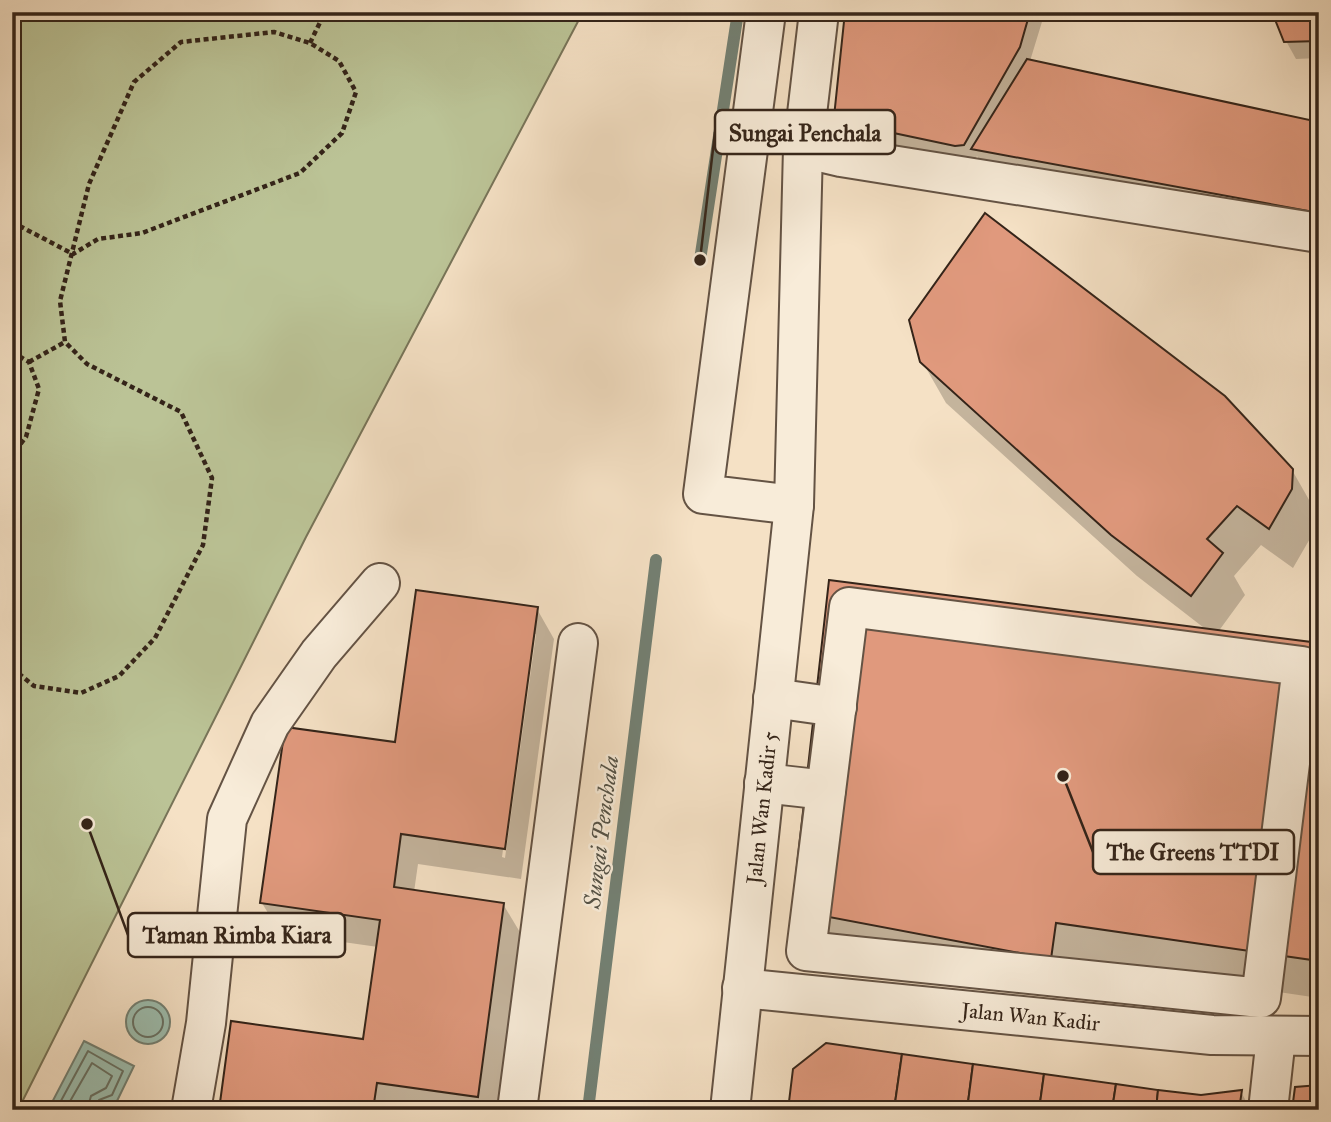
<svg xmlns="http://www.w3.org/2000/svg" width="1331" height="1122" font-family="'IM FELL Great Primer',serif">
<rect width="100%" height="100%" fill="#f5e1c5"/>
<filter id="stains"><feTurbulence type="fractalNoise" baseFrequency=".00286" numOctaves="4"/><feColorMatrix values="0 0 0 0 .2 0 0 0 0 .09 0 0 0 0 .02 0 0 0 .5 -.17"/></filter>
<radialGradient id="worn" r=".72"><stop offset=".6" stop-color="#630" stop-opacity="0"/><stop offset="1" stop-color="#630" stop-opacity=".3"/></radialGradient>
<path fill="#bbc396" stroke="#787458" stroke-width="2" d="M12 12H583L306 537 18 1110H12Z"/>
<g fill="#9dbeaf" stroke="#738073" stroke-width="2">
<circle cx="148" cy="1022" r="22"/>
<path d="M84 1041 134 1066 116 1103 104 1105 101 1110H48Z"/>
</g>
<g fill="#0003" fill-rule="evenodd">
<path d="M848 12H1045L1030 61 1319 124V228L983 167 977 156 974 162 966 163 849 138 836 116Z"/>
<path d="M1319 12V58L1296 59 1286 41Z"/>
<path d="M922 361 1292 470 1316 512 1315 530 1293 568 1261 545 1234 576 1245 595 1218 632 1319 645V998L1079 963 1074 999 817 950 794 909 1208 631 1137 576 946 403Z"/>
<path d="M537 609 554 639 521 879 418 864 414 892 503 904 521 934 497 1110H220L365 1041 378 947 280 933 262 903 396 744ZM532 634H536L505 858 502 857Z"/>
<path d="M1241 1092 1251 1110H789L1201 1097Z"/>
</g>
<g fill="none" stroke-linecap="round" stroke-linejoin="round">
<g stroke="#687164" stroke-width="2">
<circle cx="148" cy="1022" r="15"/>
<path d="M56 1110 88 1051 123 1071 112 1095 99 1100 95 1110"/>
<path d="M65 1110 92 1063 112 1076 106 1088 91 1096 87 1110"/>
</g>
<g stroke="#738073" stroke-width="12">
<path d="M700 260 738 12"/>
<path d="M588 1110 656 560"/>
</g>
</g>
<g fill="#e0997d" stroke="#342419" stroke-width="2">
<path d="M845 12H1030L1020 47 964 145 955 146 837 121 834 117Z"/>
<path d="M1272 12H1319V41L1284 42Z"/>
<path d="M1027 59 1319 122V213L971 149Z"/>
<path d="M985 213 1225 396 1293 469 1292 489 1269 529 1237 506 1207 539 1223 553 1191 596 1111 535 920 362 909 320Z"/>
<path d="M829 580 1319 643V961L1056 923 1051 959 792 910Z"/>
<path d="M416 590 538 607 505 849 401 834 394 887 504 903 478 1097 377 1083 373 1110H219L231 1021 363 1039 380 920 260 903 285 727 395 742Z"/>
<path d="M826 1043 902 1054 894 1110H788L793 1069Z"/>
<path d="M902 1054 973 1064 967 1110H894Z"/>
<path d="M973 1064 1044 1074 1039 1110H967Z"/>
<path d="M1044 1074 1116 1084 1112 1110H1039Z"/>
<path d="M1116 1084 1158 1090 1156 1110H1112Z"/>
<path d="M1319 1085V1110H1292L1295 1087Z"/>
<path d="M1158 1090 1201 1095 1242 1090 1239 1110H1156Z"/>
</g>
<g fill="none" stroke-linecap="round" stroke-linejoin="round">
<defs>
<g id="minor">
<path d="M766 12 703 494 794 505"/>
<path d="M803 148 841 157 1319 233"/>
<path d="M849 607 1302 666 1261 998 806 951Z"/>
<path d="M773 698 837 707"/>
<path d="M764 783 826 790"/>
<path id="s1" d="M742 988 1212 1035 1319 1036"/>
<path d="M191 1110 206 1023 227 819 270 724 319 654 380 583"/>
<path d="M517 1110 578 643"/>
<path id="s2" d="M730 1110 794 505 803 148 819 12"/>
<path d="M1268 1110 1276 1037"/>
</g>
</defs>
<use href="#minor" stroke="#645344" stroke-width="42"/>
<g stroke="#342419" stroke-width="4.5" stroke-dasharray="5 3.5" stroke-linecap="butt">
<path d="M310 43 325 12"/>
<path d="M12 222 73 254"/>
<path d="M12 352 29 362 39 389 26 437 12 455"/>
<path d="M29 362 65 342"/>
<path d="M12 668 34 686 81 693 119 676 155 638 203 545 212 478 181 412 87 364 65 342 60 301 89 184 134 82 181 42 274 32 310 43 339 61 356 92 342 133 300 173 142 233 98 239 73 254"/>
</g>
<use href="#minor" stroke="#f8ecd9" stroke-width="38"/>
</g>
<g text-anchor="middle" stroke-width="5" stroke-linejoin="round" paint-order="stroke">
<g font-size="21" fill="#342419" stroke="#f8ecd9">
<text dy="7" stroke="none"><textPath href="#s2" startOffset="304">Jalan Wan Kadir 5</textPath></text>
<text dy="7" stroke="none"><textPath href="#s1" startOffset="290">Jalan Wan Kadir</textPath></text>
</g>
<g font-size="23" font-style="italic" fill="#545246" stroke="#f8ecd9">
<text transform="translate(601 832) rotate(-83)" y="8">Sungai Penchala</text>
</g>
</g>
<path fill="none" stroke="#342419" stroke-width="2.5" d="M700 260L715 132M1063 776L1093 852M87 824L128 935"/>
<g fill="#342419" stroke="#f8ecd9" stroke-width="2.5">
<circle cx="700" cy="260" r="7"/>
<circle cx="1063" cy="776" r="7"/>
<circle cx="87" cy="824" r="7"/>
</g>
<g fill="#f8ecd9" stroke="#342419" stroke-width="2.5">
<rect x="715" y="110" width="180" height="44" rx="7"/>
<rect x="1093" y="830" width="201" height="44" rx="7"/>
<rect x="128" y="913" width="217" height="44" rx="7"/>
</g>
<g font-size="23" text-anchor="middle" font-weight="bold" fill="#342419">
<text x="805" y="141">Sungai Penchala</text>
<text x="1193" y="860">The Greens TTDI</text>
<text x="237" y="943">Taman Rimba Kiara</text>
</g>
<rect width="1331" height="1122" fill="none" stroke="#f5e1c5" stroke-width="42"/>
<rect x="14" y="14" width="1303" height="1094" fill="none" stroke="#342419" stroke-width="3.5"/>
<rect x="21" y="21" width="1289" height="1080" fill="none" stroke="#342419" stroke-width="2"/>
<rect width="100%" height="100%" filter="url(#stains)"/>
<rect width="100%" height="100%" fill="url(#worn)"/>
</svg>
